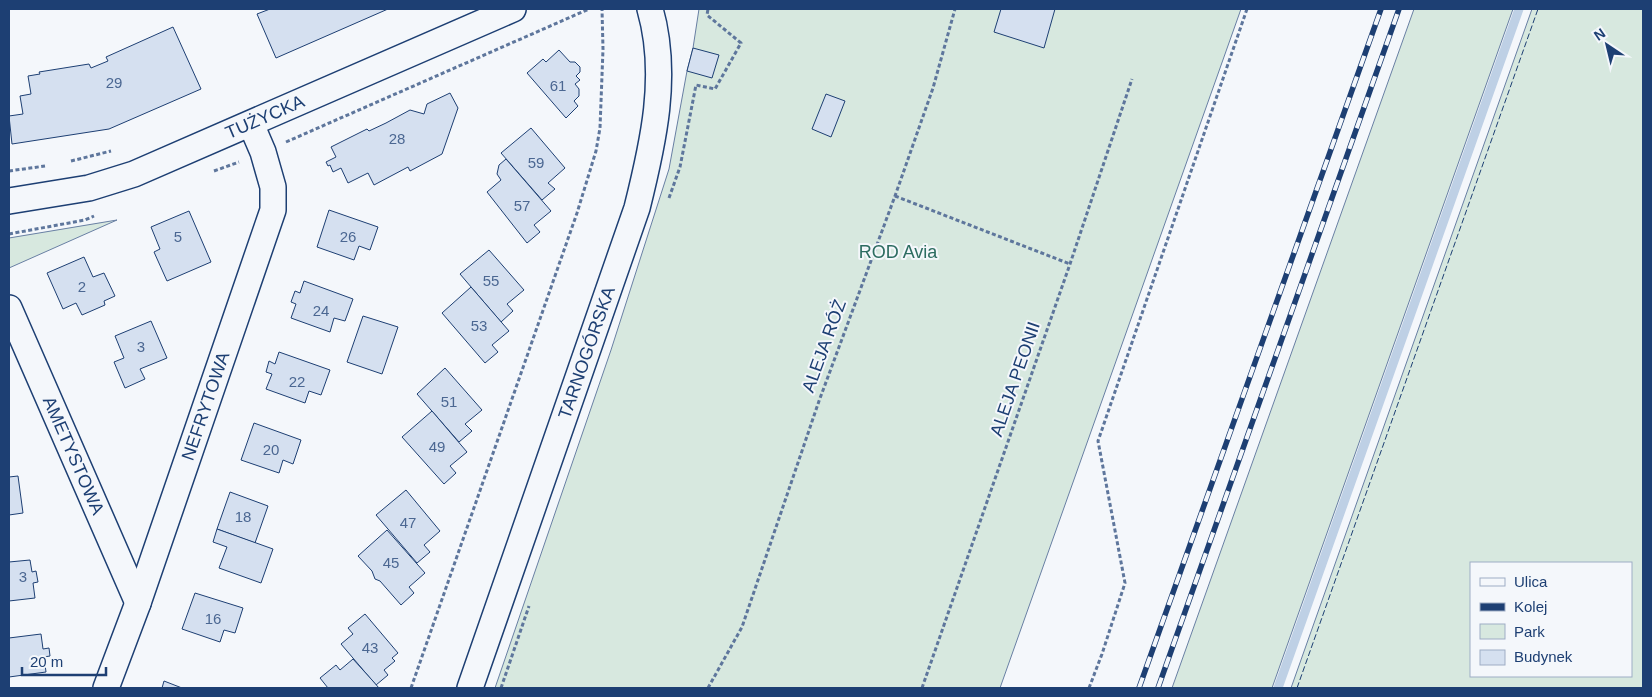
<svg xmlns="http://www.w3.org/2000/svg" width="1652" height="697" font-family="Helvetica,sans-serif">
<rect width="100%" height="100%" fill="#f4f7fb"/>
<g fill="#d7e8df" stroke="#687fa3" fill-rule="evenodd">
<path d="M699 9H1241L1000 688H495L611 350 669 169 687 71 693 48Z"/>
<path d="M1414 9H1513L1272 688H1172Z"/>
<path d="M1532 9H1643V688H1291ZM1471 563H1631V676H1471Z"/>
<path d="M117 220 9 268V238Z"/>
</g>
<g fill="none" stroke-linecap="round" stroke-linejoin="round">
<path stroke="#bed0e5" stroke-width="9" d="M1278 688 1519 9"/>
</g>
<g fill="#d5e0f0" stroke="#1d3f73">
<path d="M270 9H388L276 58 257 14Z"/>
<path d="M1001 9H1055L1044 48 994 32Z"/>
<path d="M173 27 201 89 109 129 12 144 9 116 23 114 20 96 31 94 28 76 40 74 39 72 89 64 91 68 108 61 106 57Z"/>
<path d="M693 48 719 55 712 78 687 71Z"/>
<path d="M559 50 570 62H575L580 67V72L576 76 580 80 575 84 579 89V96L574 101 578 106 566 118 527 73 543 59 546 62Z"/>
<path d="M450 93 458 108 442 154 410 171 408 167 374 185 368 173 348 183 341 168 333 172 330 165 328 166 326 162 336 157 331 147 367 129 369 131 386 123 410 110 424 114 427 104Z"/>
<path d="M826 94 845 101 831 137 812 129Z"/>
<path d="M531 128 565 168 548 183 555 189 542 200 501 153Z"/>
<path d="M506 159 551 211 534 225 540 232 527 243 487 192 501 180 497 174 499 165Z"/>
<path d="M329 210 378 227 370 250 359 246 354 260 317 247Z"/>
<path d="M189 211 211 262 167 281 154 252 160 249 151 227Z"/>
<path d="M489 250 524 290 507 304 513 311 501 322 460 274Z"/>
<path d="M84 257 93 277 104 273 115 296 104 301 105 305 82 315 76 303 63 309 47 273Z"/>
<path d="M304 281 353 299 345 321 334 318 330 332 291 318 296 304 291 302 295 291 300 293Z"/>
<path d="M471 287 509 331 492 345 498 352 485 363 442 313Z"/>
<path d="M363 316 398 327 382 374 347 362Z"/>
<path d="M151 321 167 358 140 369 145 379 125 388 114 362 124 358 115 336Z"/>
<path d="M279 352 330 370 321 395 309 391 305 403 266 389 272 374 266 372 269 361 275 364Z"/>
<path d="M445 368 482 410 465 424 472 431 459 442 417 394Z"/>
<path d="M432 411 467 452 450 466 456 473 444 484 402 437Z"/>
<path d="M254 423 301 440 293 464 283 460 279 473 241 460Z"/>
<path d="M18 476 23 513 9 515V477Z"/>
<path d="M406 490 440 531 424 545 430 552 417 563 376 515Z"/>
<path d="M230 492 268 506 255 543 217 529Z"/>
<path d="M217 529 273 549 261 583 219 568 227 547 213 542Z"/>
<path d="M387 530 425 573 409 587 414 593 401 605 380 581 375 579 372 571 358 556Z"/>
<path d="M30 560 32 572 36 571 38 582 33 583 35 598 9 601V562Z"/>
<path d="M195 593 243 608 235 633 224 630 220 642 182 629Z"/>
<path d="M365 614 398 653 392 658 395 661 384 670 388 675 376 685 341 644 353 634 348 628Z"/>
<path d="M41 634 43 649 49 648 50 656 44 657 46 672 9 677V638Z"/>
<path d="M353 659 372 680 379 688H328L320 678 336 665 340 670Z"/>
<path d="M164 681 182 688H162Z"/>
</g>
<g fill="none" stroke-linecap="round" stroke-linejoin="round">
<defs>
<g id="street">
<path id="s1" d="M9 201 89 188 134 174 513 9"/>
<path id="s2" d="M9 308 138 603"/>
<path id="s3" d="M106 688 138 603 273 210V187L263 152 251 124"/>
<path id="s4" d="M470 688 637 208C653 144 669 75 650 9"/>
</g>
</defs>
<use href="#street" stroke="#1d3f73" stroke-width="28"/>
<g stroke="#5e769c" stroke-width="3" stroke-dasharray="4 2.5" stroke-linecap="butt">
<path d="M286 142 589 9"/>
<path d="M71 161 111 151"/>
<path d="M9 171 45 166"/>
<path d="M214 171 239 162"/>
<path d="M895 196 1070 264"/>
<path d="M669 198 680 167 696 85 715 89 741 43 707 15 708 9"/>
<path d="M9 234 85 220 94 216"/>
<path d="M411 688 577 213 596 151 600 128 603 49 602 9"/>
<path d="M501 688 529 606"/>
<path d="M708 688 742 627 819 401 895 196 933 88 955 9"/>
<path d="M922 688 1070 264 1132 79"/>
<path d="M1089 688 1102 654 1125 583 1098 441 1247 9"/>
</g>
<use href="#street" stroke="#f4f7fb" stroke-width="25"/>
<defs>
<g id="rail">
<path d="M1139 688 1381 9"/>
<path d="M1158 688 1399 9"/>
</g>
</defs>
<use href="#rail" stroke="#1d3f73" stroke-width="5.5"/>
<use href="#rail" stroke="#f4f7fb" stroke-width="4" stroke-dasharray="11" stroke-linecap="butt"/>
<path stroke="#1d3f73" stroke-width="1" stroke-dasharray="6 2.5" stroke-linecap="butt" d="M1297 688 1538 9"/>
</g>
<g text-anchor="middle" stroke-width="4" stroke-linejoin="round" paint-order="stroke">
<g font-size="15" fill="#4b6792">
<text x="114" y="88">29</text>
<text x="558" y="91">61</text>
<text x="397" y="144">28</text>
<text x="536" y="168">59</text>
<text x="522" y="211">57</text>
<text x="178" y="242">5</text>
<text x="348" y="242">26</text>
<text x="491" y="286">55</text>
<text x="82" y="292">2</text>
<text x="321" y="316">24</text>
<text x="479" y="331">53</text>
<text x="141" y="352">3</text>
<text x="297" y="387">22</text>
<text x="449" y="407">51</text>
<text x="437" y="452">49</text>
<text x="271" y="455">20</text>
<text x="243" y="522">18</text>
<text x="408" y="528">47</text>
<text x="391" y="568">45</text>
<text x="23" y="582">3</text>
<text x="213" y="624">16</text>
<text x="370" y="653">43</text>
</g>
<g font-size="18" fill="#1d3f73" stroke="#f4f7fb">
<text dy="6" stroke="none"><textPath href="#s1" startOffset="271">TUŻYCKA</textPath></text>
<text transform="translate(824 346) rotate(-70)" y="6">ALEJA RÓŻ</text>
<text dy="6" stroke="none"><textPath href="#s4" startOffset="355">TARNOGÓRSKA</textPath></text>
<text transform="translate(1015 379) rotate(-71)" y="6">ALEJA PEONII</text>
<text dy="6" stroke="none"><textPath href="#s3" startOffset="299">NEFRYTOWA</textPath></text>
<text dy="6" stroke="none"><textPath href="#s2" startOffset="161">AMETYSTOWA</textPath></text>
</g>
<g font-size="18" fill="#2c6c60" stroke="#f4f7fb">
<text x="898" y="258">ROD Avia</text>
</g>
</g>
<rect width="1652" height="697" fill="none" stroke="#1d3f73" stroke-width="20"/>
<rect x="1470" y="562" width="162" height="115" fill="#f4f7fb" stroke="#9eadc5"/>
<rect x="1480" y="578" width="25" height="8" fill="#f4f7fb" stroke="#9eadc5"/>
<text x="1514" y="587" font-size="15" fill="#1d3f73">Ulica</text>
<rect x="1480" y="603" width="25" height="8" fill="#1d3f73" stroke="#9eadc5"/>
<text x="1514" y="612" font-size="15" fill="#1d3f73">Kolej</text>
<rect x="1480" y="624" width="25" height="15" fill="#d7e8df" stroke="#9eadc5"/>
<text x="1514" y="637" font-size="15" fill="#1d3f73">Park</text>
<rect x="1480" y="650" width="25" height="15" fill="#d5e0f0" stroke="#9eadc5"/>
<text x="1514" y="662" font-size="15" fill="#1d3f73">Budynek</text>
<g transform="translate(1607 45) rotate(325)" stroke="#f4f7fb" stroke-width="4" paint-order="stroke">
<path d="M0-4L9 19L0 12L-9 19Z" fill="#1d3f73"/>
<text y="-8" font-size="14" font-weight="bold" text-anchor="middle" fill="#1d3f73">N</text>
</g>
<path d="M22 667v8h84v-8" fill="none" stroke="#1d3f73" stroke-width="2.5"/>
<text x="30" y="667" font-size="15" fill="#1d3f73" stroke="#f4f7fb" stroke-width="4" paint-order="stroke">20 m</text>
</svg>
